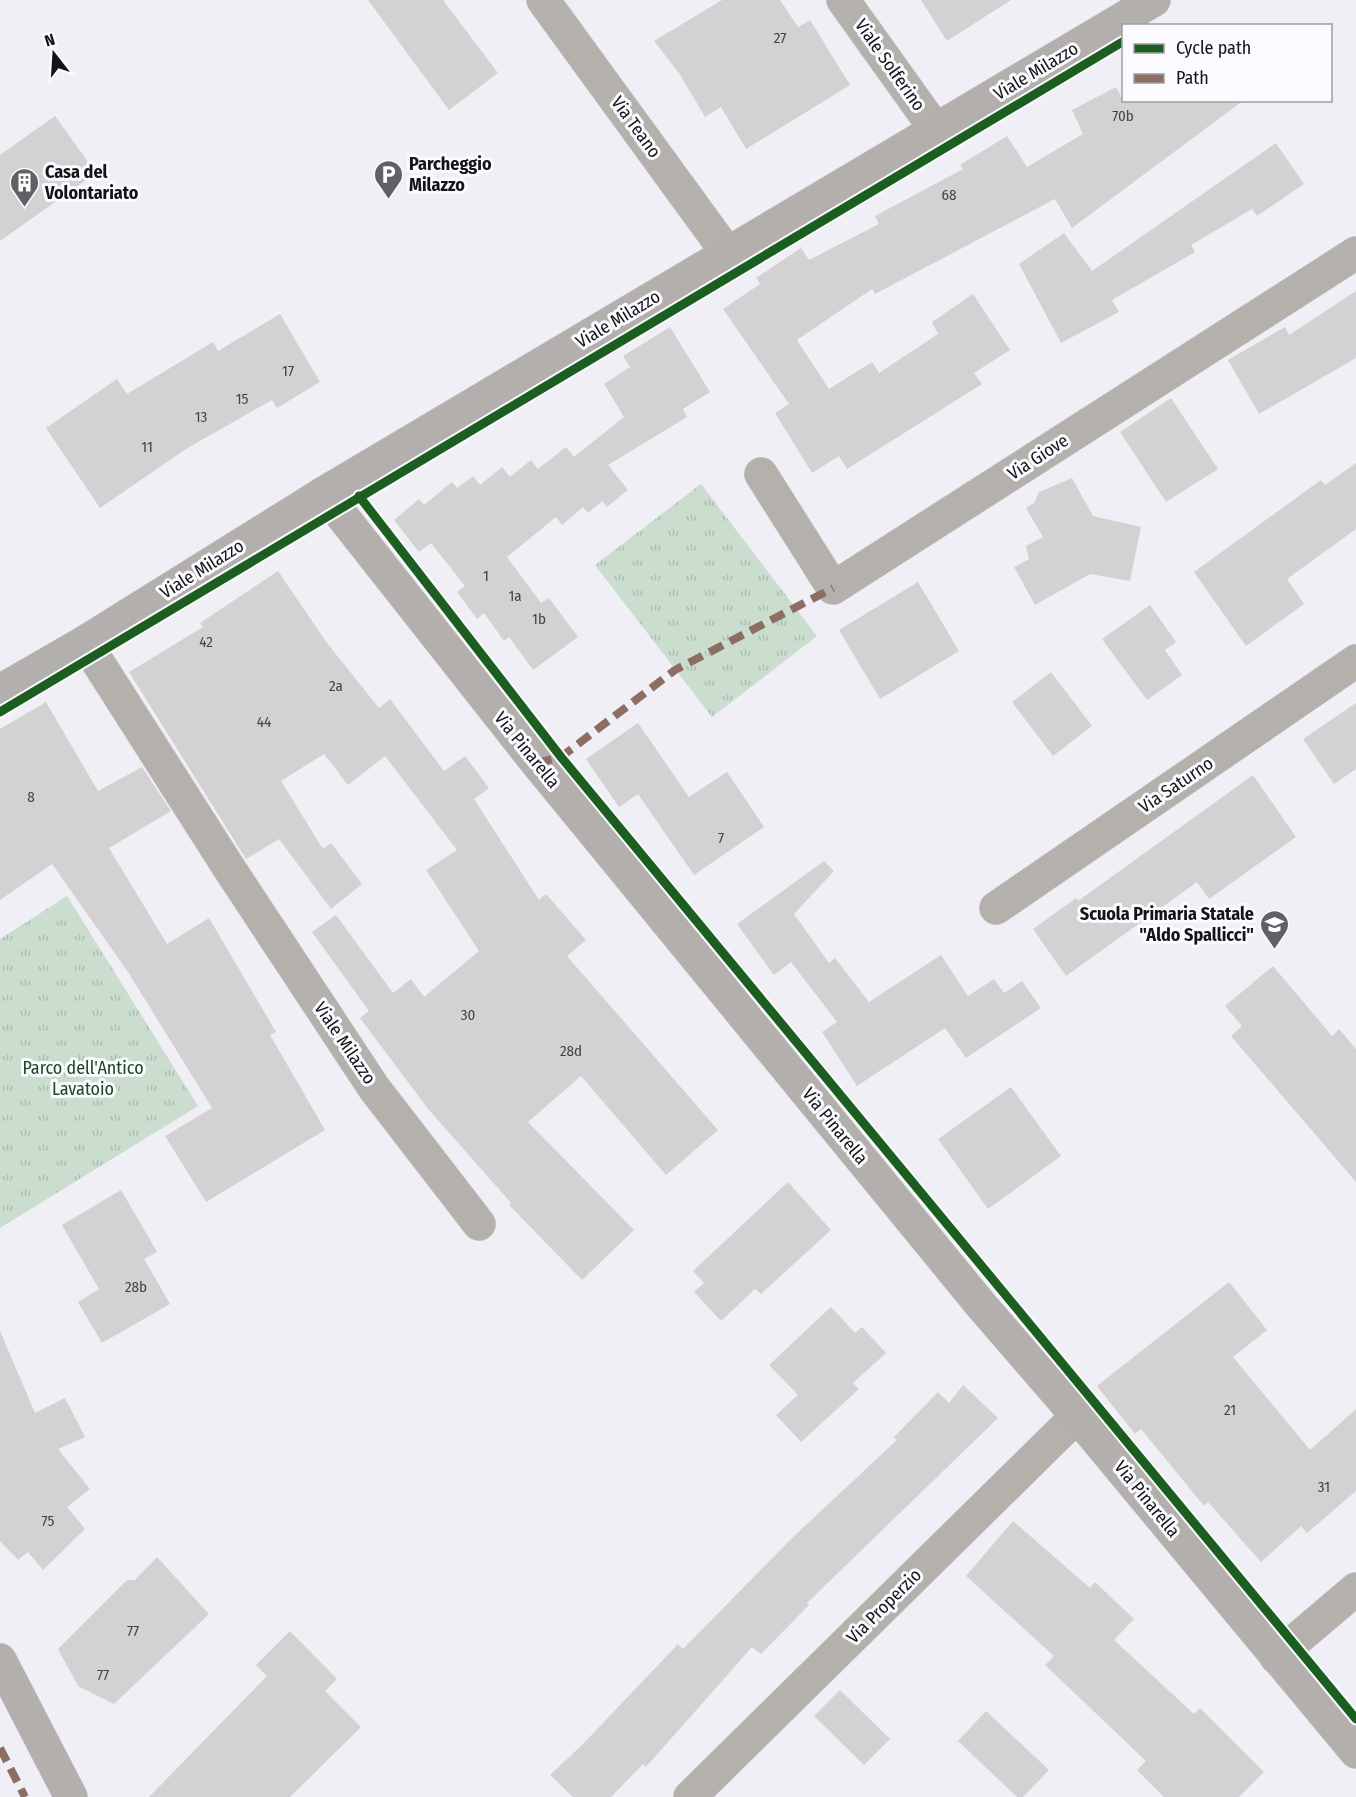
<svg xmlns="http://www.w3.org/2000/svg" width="1356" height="1797" font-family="'Fira Sans Condensed',sans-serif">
<defs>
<pattern id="park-tufts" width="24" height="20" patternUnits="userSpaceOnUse" patternTransform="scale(1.5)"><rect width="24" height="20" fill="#caddce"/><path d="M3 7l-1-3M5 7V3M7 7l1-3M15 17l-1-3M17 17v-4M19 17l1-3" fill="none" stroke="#adbdb0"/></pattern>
</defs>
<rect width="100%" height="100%" fill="#efeff5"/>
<g fill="url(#park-tufts)">
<path d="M701 484 817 636 712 717 595 565Z"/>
<path d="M67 896 198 1106 0 1228V939Z"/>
</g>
<g fill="#d4d1d3">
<path d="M368 0H443L498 73 449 110Z"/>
<path d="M722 0H780L798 27 810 20 850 85 746 149 721 107 705 117 679 73 654 41Z"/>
<path d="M921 0H1011L947 41Z"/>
<path d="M1116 87 1123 100H1244L1072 228 1055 199 875 294 872 289 797 340 829 389 872 362 879 373 938 334 932 322 973 294 1010 350 974 373 982 384 847 469 839 456 812 473 775 413 789 404 723 309 760 284 756 278 801 248 809 260 879 224 875 216 963 169 960 165 1007 136 1027 167 1083 134 1072 110Z"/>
<path d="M55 116 96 173 0 241V155Z"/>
<path d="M1276 143 1304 184 1257 216 1252 209 1191 245 1195 252 1112 300 1119 312 1061 343 1019 264 1064 233 1092 271Z"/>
<path d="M1356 291V358L1259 414 1228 360 1285 327 1289 335Z"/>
<path d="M280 314 320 382 277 408 272 400 186 449 100 508 46 428 117 379 127 394 213 342 218 351Z"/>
<path d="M670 327 710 392 683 409 687 417 608 465 628 490 607 507 602 501 588 513 583 507 562 525 556 517 507 557 541 603 549 598 578 637 533 670 509 637 504 641 484 613 477 619 457 592 465 586 431 543 419 552 394 520 419 499 424 505 452 482 457 488 473 476 480 485 502 467 510 477 531 460 538 469 566 447 574 457 624 417 604 384 630 367 623 356Z"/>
<path d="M1171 398 1218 469 1166 502 1120 432Z"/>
<path d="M1356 463V529L1287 579 1304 604 1246 646 1194 572 1321 480 1325 485Z"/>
<path d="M1072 478 1093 516 1141 527 1130 581 1090 574 1035 605 1014 567 1029 559 1026 546 1043 537 1026 508 1034 503 1039 492Z"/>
<path d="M278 571 327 643 379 708 390 699 444 771 465 756 489 788 474 799 539 900 546 894 586 940 567 956 718 1130 666 1175 581 1076 528 1122 634 1230 582 1280 509 1205 511 1203 429 1110 360 1018 369 1011 312 932 336 915 393 993 411 979 424 997 479 951 426 870 457 850 385 756 348 785 324 754 281 781 323 849 331 843 362 884 331 909 279 839 246 859 129 672 203 627 200 623Z"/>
<path d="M918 582 959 651 880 699 839 630Z"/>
<path d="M1150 605 1176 642 1165 650 1182 675 1147 700 1102 639Z"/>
<path d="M1051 672 1092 726 1053 756 1012 702Z"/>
<path d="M46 702 98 791 142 767 171 811 109 848 167 944 209 918 276 1032 270 1035 325 1130 206 1202 165 1136 212 1108 128 972 52 864 0 900V729Z"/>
<path d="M1356 703V769L1334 784 1303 739Z"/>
<path d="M638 723 689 797 727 772 764 827 694 875 638 794 619 807 586 759Z"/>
<path d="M1253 775 1296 837 1209 899 1197 882 1066 976 1033 929 1076 898 1078 901Z"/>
<path d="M824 861 834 871 794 914 829 963 835 958 869 1002 941 955 968 996 994 979 1004 993 1022 981 1041 1008 966 1058 945 1028 857 1086 822 1032 837 1022 791 962 774 975 737 924Z"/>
<path d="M1273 966 1332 1036 1339 1029 1356 1049V1182L1231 1036 1242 1026 1225 1006Z"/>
<path d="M1011 1087 1061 1156 988 1209 938 1139Z"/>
<path d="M788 1182 831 1230 761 1294 755 1289 721 1321 694 1292 704 1283 693 1271Z"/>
<path d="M121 1190 157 1252 144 1259 170 1304 102 1343 78 1302 99 1289 62 1225Z"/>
<path d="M1229 1282 1267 1330 1233 1357 1310 1450 1356 1409V1491L1307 1533 1301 1526 1261 1562 1208 1502 1204 1506 1141 1429 1135 1434 1097 1386Z"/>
<path d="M831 1307 855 1333 862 1327 886 1353 853 1383 859 1389 801 1442 776 1415 798 1395 769 1365Z"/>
<path d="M0 1331 35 1413 65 1398 85 1437 58 1449 90 1489 67 1507 85 1529 43 1570 28 1552 18 1560 0 1541Z"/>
<path d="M963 1385 998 1418 807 1603 809 1605 761 1654 752 1647 646 1767 643 1764 611 1797H573L550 1775 583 1744 678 1644 683 1649 792 1538 897 1440 894 1437 938 1392 949 1403Z"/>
<path d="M1013 1521 1090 1588 1095 1582 1134 1619 1114 1640 1194 1714 1200 1708 1264 1772 1239 1797H1164L1137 1770 1146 1761 1045 1665 1054 1656 966 1576Z"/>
<path d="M157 1557 209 1614 114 1704 78 1686 58 1649 127 1580H135Z"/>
<path d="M290 1631 337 1679 325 1691 361 1727 290 1797H149L267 1676 256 1665Z"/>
<path d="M840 1690 890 1739 864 1765 814 1716Z"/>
<path d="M986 1711 1049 1770 1023 1797H1017L958 1741Z"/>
</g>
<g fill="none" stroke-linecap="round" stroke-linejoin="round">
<defs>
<g id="street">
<path d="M543 0 728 254"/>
<path d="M843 0 936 130"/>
<path d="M761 474 833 588 1356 253"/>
<path d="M85 642 229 868 374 1088 479 1224"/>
<path d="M996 908 1356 661"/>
<path d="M1276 1657 1356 1589"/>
<path d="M690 1797 1077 1416"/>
</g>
<g id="secondary">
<path d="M324 493 537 763 981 1305 1077 1416 1356 1752"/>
<path d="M0 691 85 642 324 493 1154 0"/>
<path d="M0 1660 71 1797"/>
</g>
</defs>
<use href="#street" stroke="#cdcdd1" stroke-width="34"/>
<use href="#secondary" stroke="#cdcdd1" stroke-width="34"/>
<use href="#street" stroke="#b4b1ad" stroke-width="33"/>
<use href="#secondary" stroke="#b3afad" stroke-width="33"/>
<g stroke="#8d6e63" stroke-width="8" stroke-dasharray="15 8" stroke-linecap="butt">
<path d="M537 763 561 757 675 670 833 588"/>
<path d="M0 1748 25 1797"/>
</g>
<defs>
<g id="cycleway">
<path d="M359 496 561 757 1356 1719"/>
<path d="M0 712 1124 41"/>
</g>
</defs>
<use href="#cycleway" stroke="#fafaff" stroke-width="13"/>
<use href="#cycleway" stroke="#1b5e20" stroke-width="9"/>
</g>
<defs>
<symbol id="parking-pin" viewBox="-11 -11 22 30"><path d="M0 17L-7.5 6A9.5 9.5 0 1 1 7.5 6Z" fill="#616065" stroke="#fafaff"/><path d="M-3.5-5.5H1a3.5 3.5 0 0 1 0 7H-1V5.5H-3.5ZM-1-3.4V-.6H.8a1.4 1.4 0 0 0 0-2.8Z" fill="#fff"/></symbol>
<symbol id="building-pin" viewBox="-11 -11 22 30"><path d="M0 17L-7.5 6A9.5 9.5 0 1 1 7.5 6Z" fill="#616065" stroke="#fafaff"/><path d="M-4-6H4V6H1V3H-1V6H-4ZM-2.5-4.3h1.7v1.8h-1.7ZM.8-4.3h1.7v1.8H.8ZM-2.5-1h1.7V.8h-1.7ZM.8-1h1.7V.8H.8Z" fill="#fff"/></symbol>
<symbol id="school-pin" viewBox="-11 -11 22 30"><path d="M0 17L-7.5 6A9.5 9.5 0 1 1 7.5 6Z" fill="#616065" stroke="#fafaff"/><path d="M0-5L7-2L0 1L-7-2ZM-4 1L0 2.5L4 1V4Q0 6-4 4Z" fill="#fff"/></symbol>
</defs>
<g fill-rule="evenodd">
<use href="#parking-pin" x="372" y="158" width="33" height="45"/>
<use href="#building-pin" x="8" y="166" width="33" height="45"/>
<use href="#school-pin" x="1258" y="908" width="33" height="45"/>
</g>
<g text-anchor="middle" stroke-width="6" stroke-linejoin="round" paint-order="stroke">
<g font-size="15" fill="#444246">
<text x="780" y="43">27</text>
<text x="1123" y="121">70b</text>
<text x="949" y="200">68</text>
<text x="288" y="376">17</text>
<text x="242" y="404">15</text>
<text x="201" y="422">13</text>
<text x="147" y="452">11</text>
<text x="486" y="581">1</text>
<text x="515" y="601">1a</text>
<text x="539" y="624">1b</text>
<text x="206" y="647">42</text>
<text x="336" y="691">2a</text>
<text x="264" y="727">44</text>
<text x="31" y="802">8</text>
<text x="721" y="843">7</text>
<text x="468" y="1020">30</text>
<text x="571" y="1056">28d</text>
<text x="136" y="1292">28b</text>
<text x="1230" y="1415">21</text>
<text x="1324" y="1492">31</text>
<text x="48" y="1526">75</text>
<text x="133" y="1636">77</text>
<text x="103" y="1680">77</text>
</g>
<g font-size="18" fill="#141317" stroke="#fafaff">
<text transform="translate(890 65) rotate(55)" y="6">Viale Solferino</text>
<text transform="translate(1036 71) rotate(-31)" y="6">Viale Milazzo</text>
<text transform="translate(636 127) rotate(54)" y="6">Via Teano</text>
<text transform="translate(618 319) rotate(-31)" y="6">Viale Milazzo</text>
<text transform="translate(1038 457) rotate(-33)" y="6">Via Giove</text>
<text transform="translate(202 569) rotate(-32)" y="6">Viale Milazzo</text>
<text transform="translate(527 750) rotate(51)" y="6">Via Pinarella</text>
<text transform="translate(1176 785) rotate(-34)" y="6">Via Saturno</text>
<text transform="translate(345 1043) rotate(56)" y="6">Viale Milazzo</text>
<text transform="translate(835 1126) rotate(51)" y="6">Via Pinarella</text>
<text transform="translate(1147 1499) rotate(51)" y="6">Via Pinarella</text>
<text transform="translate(884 1606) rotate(-45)" y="6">Via Properzio</text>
</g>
<g font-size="18" font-weight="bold" fill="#141317" stroke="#fafaff" text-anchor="start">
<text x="409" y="170">Parcheggio<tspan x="409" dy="21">Milazzo</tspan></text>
<text x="45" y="178">Casa del<tspan x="45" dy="21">Volontariato</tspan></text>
<text x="1254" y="920" text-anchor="end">Scuola Primaria Statale<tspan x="1254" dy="21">"Aldo Spallicci"</tspan></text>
</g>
<g font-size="18" fill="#174a1f" stroke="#fafaff">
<text x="83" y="1074">Parco dell'Antico<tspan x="83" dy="21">Lavatoio</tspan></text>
</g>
</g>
<rect x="1122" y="24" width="210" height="78" fill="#fafaff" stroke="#9e9ea2" stroke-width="1.5"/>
<rect x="1134" y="44" width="30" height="9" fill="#1b5e20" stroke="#9e9ea2" stroke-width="1.5"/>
<text x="1176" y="54" font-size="18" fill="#141317">Cycle path</text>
<rect x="1134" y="74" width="30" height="9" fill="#8d6e63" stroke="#9e9ea2" stroke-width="1.5"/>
<text x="1176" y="84" font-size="18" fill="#141317">Path</text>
<g transform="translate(54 54) rotate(343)" stroke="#fafaff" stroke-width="4.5" paint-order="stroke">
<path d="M0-4.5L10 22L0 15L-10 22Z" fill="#141317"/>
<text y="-9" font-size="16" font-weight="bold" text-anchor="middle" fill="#141317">N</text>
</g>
</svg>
